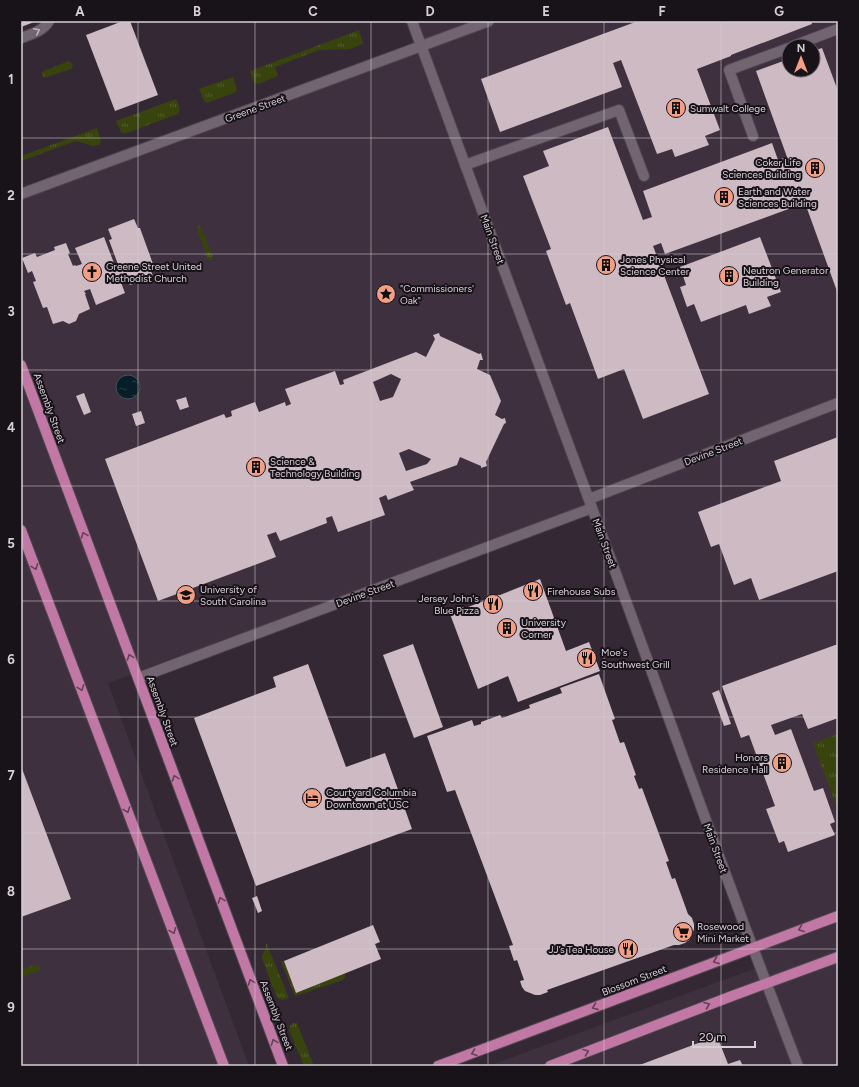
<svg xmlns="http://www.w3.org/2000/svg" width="859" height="1087" font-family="Figtree,sans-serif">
<defs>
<pattern id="grass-tufts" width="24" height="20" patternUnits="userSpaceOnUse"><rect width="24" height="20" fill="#38430e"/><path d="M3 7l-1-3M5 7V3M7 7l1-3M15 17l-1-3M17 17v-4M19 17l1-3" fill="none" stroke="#545d30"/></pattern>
<pattern id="water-ripples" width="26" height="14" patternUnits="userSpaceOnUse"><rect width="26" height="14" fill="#071e29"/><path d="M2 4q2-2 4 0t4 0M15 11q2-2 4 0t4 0" fill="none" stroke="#2a3e47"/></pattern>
</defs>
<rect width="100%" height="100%" fill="#332833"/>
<path fill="#3f303f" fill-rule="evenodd" d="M405 21H838V1066H488L762 966 593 507 108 683 249 1066H21V191L413 43ZM789 46H813V70H789Z"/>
<g fill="url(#grass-tufts)">
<path d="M359 30 363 44 350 49 319 50 275 67 278 76 258 84 254 83 250 71Z"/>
<path d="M69 61 73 65 71 69 44 78 41 72Z"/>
<path d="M233 77 237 89 236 92 207 103 204 101 199 89Z"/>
<path d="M176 99C178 104 182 109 178 114L124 134 121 132 116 121Z"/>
<path d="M97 128 101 141 100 144 93 146 76 141 21 161V156Z"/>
<path d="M199 226 201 227 213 257 212 260H208L197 229V227Z"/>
<path d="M838 734V811L813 743Z"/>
<path d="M266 942 289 998 282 1000 277 998 262 958C262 952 267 951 266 942Z"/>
<path d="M284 961 296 993 345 973V977L343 980 295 996 281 962Z"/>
<path d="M34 965H38L40 967 39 971 21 977V970Z"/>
<path d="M293 1023H297L314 1066H304L289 1030 290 1026Z"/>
</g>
<circle fill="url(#water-ripples)" stroke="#45535d" cx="128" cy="387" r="12"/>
<g fill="#cdbac2" fill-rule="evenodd">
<path d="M21 21H37L21 27Z"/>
<path d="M123 21H130L158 95 115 111 86 35Z"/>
<path d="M638 21H811L812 24 731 55V56L697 69 720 130 705 136 709 145 675 157 672 149 657 154 621 60 613 63 622 87 500 132 481 79Z"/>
<path d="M822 48 838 91V294L805 203 665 254 661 243 653 246 709 394 643 419 624 369 598 379 570 303 566 305 546 251 551 249 523 176 549 166 543 151 608 127 643 220 652 217 643 191 772 143 778 160 787 157 756 71 789 59V70H813V51Z"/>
<path d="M134 219 138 228H140L153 264 149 266 153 276 130 285 126 275 122 277 123 279 120 280 125 293 96 305 90 289 84 291 86 294H85L90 309 79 314 76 321 69 324 63 321 53 324 47 307 43 308 33 282 36 281 32 271 28 273 22 258 35 253 37 257 55 250 54 247 66 243 70 253 68 254 73 266 75 265 76 266 82 264 75 248 104 237 117 271 120 270 109 240 112 239 108 229Z"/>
<path d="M760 237 781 292 767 297 771 306 749 314 746 305 701 322 694 304 687 307 680 287 686 285 680 267Z"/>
<path d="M439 333 440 336 479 354 481 353 483 360H480L477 369 490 375 501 401 495 415 502 419 505 418 506 423 504 424 486 462 487 466 481 468V466L460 457 457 465 410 482 414 490 388 500 386 495 379 498 385 515 338 532 332 516 326 518 327 523 280 541 276 532 267 535 276 557 158 601 105 459 224 414 226 418 232 416 231 411 255 402 259 412 285 402 286 406 291 404 285 389 335 371 340 385 344 384 343 380 416 352 426 357 435 339 433 335ZM391 374 401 379 393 397 380 401 373 382ZM409 449 431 459 427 464 406 471 399 453Z"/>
<path d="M84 393 91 412 84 415 76 396Z"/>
<path d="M186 397 189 407 180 410 176 400Z"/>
<path d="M141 411 145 423 136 426 132 414Z"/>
<path d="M838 437V571L759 600 751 578 734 585 719 544 711 547 698 512 781 481 774 461Z"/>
<path d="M540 579 566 651 589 642 600 671 518 702 508 676 478 689 450 614 489 599 493 595H500Z"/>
<path d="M413 644 443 727 414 738 383 655Z"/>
<path d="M838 644V718L808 729 802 714 771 725 775 735 791 729 814 791 823 788 835 822 830 824 835 835 788 852 784 841 779 843 766 809 775 806 749 735 741 738 722 686Z"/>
<path d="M308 664 346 767 385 753 412 829 256 886 194 718 276 687 273 677Z"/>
<path d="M599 674 615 719 612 720 620 743 624 742 636 775 634 776 639 789 642 788 669 861 666 862 672 879 675 878 688 914 692 918 694 924V929L692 935 689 940 685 943 679 945H674L547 990 548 992 540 995H535L525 991 522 987 520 981 524 980 517 960 514 961 509 946 513 945 455 790 447 792 427 736 472 720 474 726 481 724V722L500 715 502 718 530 708 529 705 562 693 560 688Z"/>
<path d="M719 690 731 724 724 726 712 693Z"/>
<path d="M21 766 71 899 21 917Z"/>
<path d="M257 896 262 911 258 913 252 898Z"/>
<path d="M373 925 380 942 375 944 381 959 296 993 284 961Z"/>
<path d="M717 1036 728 1064 740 1060 743 1066H637Z"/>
</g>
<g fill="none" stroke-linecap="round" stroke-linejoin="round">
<defs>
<g id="minor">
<path d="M412 21 592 508 745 927 798 1066"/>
<path d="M21 38C32 34 43 31 49 21"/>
<path d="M793 46 838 29"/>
<path d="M753 136 729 70 789 48"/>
<path d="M465 165 619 110 644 176"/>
<path d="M21 194C177 135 333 80 489 21"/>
<path d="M589 499 838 403"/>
<path d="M138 678 592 508"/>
</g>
<g id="major">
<path d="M21 365 283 1066"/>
<path d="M21 530 224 1066"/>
<path d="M438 1066 838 916"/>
<path d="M550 1066 732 996 838 957"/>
</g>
</defs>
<use href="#minor" stroke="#4f464f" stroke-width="12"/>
<use href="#major" stroke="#4f464f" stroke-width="12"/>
<use href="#minor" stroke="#726571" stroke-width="10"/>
<use href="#major" stroke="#c278a5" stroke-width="10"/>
</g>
<defs><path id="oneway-chevron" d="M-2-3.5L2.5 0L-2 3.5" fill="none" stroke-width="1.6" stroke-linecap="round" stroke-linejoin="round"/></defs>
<use stroke="#bdb4bd" href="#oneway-chevron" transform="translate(37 31) rotate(-26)"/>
<g stroke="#644057">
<use href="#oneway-chevron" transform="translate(84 535) rotate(-110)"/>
<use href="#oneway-chevron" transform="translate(35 567) rotate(69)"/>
<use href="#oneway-chevron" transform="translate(130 657) rotate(-110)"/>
<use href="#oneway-chevron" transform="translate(81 688) rotate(69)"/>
<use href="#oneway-chevron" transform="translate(175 778) rotate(-110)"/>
<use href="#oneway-chevron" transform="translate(127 810) rotate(69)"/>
<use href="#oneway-chevron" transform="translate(221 900) rotate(-110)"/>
<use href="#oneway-chevron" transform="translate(801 929) rotate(160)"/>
<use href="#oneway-chevron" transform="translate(173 931) rotate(69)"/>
<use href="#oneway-chevron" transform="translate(716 961) rotate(159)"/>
<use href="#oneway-chevron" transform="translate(251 982) rotate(-111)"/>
<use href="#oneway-chevron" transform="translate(707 1005) rotate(-21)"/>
<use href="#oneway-chevron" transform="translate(595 1007) rotate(159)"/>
<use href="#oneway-chevron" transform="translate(274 1042) rotate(-111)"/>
<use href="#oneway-chevron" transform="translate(586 1052) rotate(-21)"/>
<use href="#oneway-chevron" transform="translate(474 1053) rotate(160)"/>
</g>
<path fill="none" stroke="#d6cfd6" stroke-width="1" stroke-opacity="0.55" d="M138 21V1066M255 21V1066M371 21V1066M488 21V1066M604 21V1066M721 21V1066M21 138H838M21 254H838M21 370H838M21 486H838M21 601H838M21 717H838M21 833H838M21 949H838"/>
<defs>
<symbol id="building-disc" viewBox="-11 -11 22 22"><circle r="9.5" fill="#f39f85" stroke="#181318"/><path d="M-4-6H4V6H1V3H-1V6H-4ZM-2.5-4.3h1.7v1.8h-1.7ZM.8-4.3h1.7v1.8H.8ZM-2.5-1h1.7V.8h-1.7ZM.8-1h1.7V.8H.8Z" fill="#111"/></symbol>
<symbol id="church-disc" viewBox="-11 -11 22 22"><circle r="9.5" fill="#f39f85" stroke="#181318"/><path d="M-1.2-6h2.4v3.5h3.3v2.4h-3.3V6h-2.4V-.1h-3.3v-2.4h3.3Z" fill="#111"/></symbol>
<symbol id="sight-disc" viewBox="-11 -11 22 22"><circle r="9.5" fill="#f39f85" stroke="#181318"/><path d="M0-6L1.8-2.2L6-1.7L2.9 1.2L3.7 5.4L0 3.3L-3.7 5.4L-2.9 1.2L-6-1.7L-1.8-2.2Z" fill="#111"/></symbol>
<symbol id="restaurant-disc" viewBox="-11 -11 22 22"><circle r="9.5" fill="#f39f85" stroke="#181318"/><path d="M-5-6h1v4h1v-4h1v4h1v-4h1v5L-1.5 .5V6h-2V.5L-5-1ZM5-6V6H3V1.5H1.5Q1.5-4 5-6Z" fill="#111"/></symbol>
<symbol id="university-disc" viewBox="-11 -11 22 22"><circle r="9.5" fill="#f39f85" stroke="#181318"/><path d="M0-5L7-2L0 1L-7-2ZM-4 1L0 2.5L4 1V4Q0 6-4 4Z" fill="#111"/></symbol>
<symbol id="hotel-disc" viewBox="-11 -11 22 22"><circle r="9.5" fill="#f39f85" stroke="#181318"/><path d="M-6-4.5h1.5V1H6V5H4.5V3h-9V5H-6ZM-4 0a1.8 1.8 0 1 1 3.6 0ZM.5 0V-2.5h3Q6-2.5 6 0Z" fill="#111"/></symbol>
<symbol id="supermarket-disc" viewBox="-11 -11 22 22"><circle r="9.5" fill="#f39f85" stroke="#181318"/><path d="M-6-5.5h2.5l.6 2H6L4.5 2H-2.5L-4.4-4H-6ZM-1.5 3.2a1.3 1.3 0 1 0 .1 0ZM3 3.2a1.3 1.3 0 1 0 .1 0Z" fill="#111"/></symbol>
</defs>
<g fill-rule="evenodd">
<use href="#building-disc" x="665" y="97" width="22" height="22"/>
<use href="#building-disc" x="804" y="157" width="22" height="22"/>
<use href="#building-disc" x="713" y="186" width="22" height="22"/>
<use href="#building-disc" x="595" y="254" width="22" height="22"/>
<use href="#church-disc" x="81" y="261" width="22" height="22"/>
<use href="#building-disc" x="718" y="265" width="22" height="22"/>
<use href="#sight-disc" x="375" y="283" width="22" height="22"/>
<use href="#building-disc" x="245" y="456" width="22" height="22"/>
<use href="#restaurant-disc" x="522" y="580" width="22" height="22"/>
<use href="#university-disc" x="175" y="584" width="22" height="22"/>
<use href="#restaurant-disc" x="482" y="593" width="22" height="22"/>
<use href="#building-disc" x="496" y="617" width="22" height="22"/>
<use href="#restaurant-disc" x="576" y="647" width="22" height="22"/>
<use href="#building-disc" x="771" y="752" width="22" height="22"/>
<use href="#hotel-disc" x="301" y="787" width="22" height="22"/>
<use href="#supermarket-disc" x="672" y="921" width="22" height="22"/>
<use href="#restaurant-disc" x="617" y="938" width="22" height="22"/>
</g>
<g text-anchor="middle" stroke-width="4" stroke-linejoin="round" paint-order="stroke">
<g font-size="10" fill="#d6cfd6" stroke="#181318">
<text transform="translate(255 108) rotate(-20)" y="4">Greene Street</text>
<text transform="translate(493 239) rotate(70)" y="4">Main Street</text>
<text transform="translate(50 408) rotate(70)" y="4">Assembly Street</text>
<text transform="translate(713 451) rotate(-21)" y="4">Devine Street</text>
<text transform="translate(605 543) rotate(70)" y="4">Main Street</text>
<text transform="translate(365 593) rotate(-20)" y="4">Devine Street</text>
<text transform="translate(163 711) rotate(70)" y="4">Assembly Street</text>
<text transform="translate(716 848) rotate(70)" y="4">Main Street</text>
<text transform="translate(634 980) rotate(-21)" y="4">Blossom Street</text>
<text transform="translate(277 1015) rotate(69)" y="4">Assembly Street</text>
</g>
<g font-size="10" fill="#d6cfd6" stroke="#181318" text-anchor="start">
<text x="690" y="112">Sumwalt College</text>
<text x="801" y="166" text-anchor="end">Coker Life<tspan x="801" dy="12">Sciences Building</tspan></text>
<text x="738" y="195">Earth and Water<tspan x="738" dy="12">Sciences Building</tspan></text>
<text x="620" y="263">Jones Physical<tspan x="620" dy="12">Science Center</tspan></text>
<text x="106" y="270">Greene Street United<tspan x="106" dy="12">Methodist Church</tspan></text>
<text x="743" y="274">Neutron Generator<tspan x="743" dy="12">Building</tspan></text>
<text x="400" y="292">"Commissioners'<tspan x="400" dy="12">Oak"</tspan></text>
<text x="270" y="465">Science &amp;<tspan x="270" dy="12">Technology Building</tspan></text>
<text x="200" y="593">University of<tspan x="200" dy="12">South Carolina</tspan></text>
<text x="547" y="595">Firehouse Subs</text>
<text x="479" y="602" text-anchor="end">Jersey John's<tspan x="479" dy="12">Blue Pizza</tspan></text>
<text x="521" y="626">University<tspan x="521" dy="12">Corner</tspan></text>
<text x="601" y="656">Moe's<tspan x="601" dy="12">Southwest Grill</tspan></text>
<text x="768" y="761" text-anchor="end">Honors<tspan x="768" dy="12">Residence Hall</tspan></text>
<text x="326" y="796">Courtyard Columbia<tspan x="326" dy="12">Downtown at USC</tspan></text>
<text x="697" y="930">Rosewood<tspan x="697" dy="12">Mini Market</tspan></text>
<text x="614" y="953" text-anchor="end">JJ’s Tea House</text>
</g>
</g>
<rect width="859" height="1087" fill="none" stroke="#181318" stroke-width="44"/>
<g transform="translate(801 58)"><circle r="19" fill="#181318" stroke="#645e64"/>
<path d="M0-3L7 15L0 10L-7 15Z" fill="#f39f85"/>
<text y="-6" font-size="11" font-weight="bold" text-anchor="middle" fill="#d6cfd6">N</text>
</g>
<path d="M693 1041v6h62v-6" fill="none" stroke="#d6cfd6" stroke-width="2"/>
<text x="699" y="1041" font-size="12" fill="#d6cfd6" stroke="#181318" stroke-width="3" paint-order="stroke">20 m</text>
<rect x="22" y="22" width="815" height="1043" fill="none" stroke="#d6cfd6" stroke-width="1.5"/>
<g font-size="13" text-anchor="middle" font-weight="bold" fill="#d6cfd6">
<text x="80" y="16">A</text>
<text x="197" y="16">B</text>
<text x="313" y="16">C</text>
<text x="430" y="16">D</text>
<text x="546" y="16">E</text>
<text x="662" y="16">F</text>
<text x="779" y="16">G</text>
<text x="11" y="84">1</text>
<text x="11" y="200">2</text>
<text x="11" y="316">3</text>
<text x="11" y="432">4</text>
<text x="11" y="548">5</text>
<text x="11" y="664">6</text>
<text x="11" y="780">7</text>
<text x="11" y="896">8</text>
<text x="11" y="1012">9</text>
</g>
</svg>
